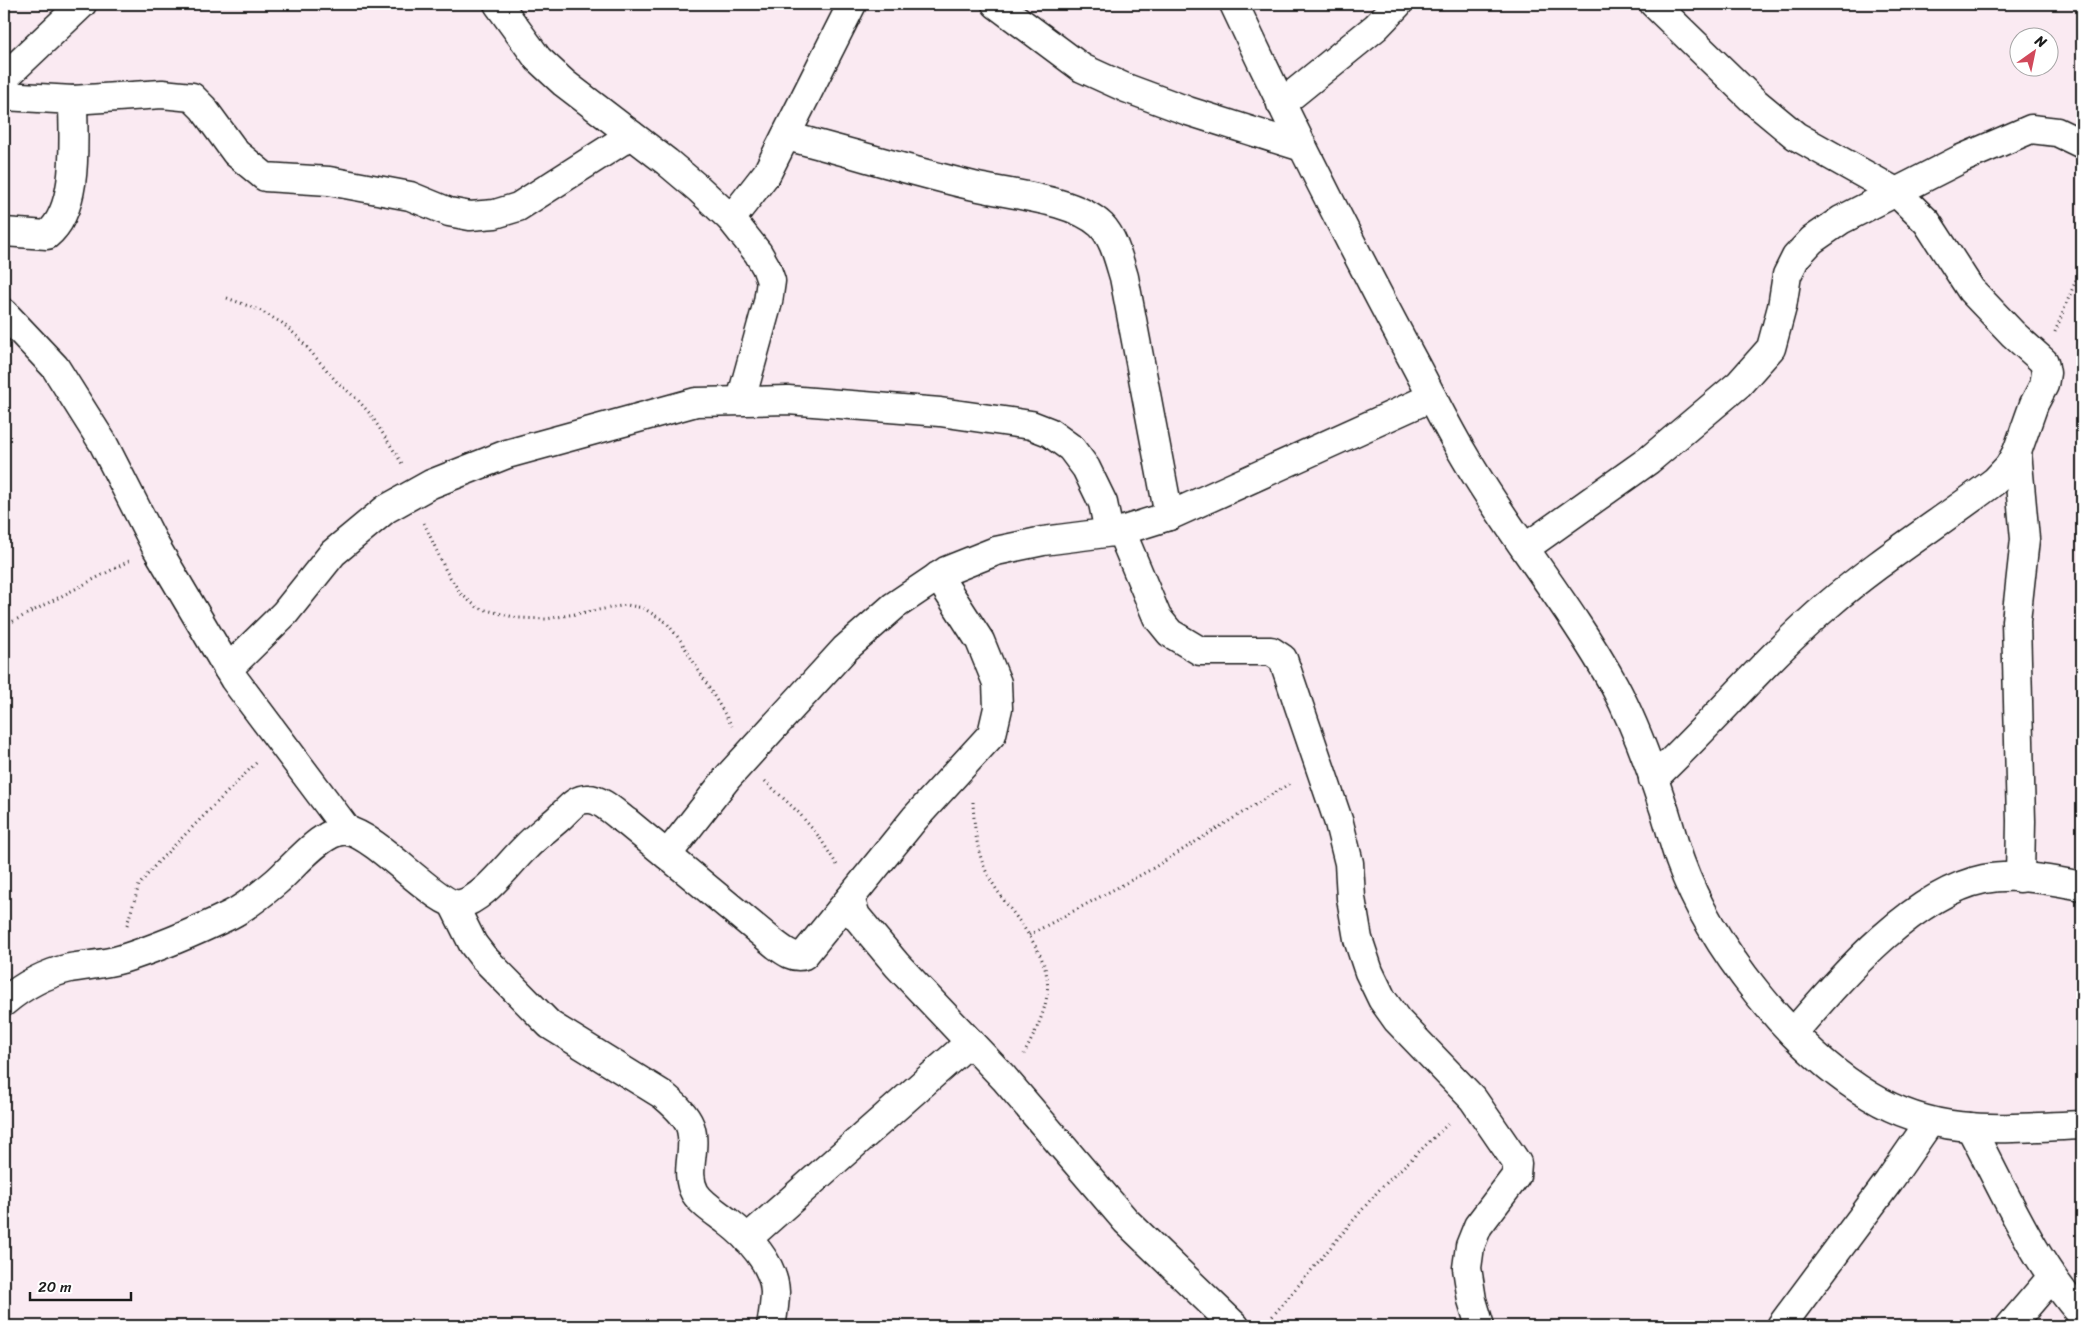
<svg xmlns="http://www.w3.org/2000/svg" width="2086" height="1330" font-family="Sriracha,sans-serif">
<rect width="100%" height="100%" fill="#faeaf2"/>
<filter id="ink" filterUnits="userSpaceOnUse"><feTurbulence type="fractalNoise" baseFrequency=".02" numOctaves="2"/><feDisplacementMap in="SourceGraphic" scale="10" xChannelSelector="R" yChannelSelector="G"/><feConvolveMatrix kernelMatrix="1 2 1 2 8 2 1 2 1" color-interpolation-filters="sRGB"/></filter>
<g filter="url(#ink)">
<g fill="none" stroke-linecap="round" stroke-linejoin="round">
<defs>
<g id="minor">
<path d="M498 4 538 59 564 83 667 162 699 189 731 219 758 253 766 267 771 281 768 302 741 400"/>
<path d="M996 4 1082 68 1126 88 1188 111 1302 147"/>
<path d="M1234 4C1289 122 1347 237 1409 353 1427 386 1443 420 1462 452 1508 532 1569 604 1614 685 1634 722 1649 763 1662 803 1669 822 1673 842 1680 861 1711 947 1792 1049 1870 1096 1939 1138 2006 1128 2082 1125"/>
<path d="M4 78 82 4"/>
<path d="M4 96 73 100 162 94 192 97 203 108 236 153 265 177 329 181 410 196 449 212 470 216 495 214 518 207 631 135"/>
<path d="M1281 104 1376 27 1398 4"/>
<path d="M786 136C849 152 911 171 974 186 1011 195 1073 199 1101 225 1114 238 1119 261 1124 277L1169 516"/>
<path d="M731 219 767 173 852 4"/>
<path d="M4 232 47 235C80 209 73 138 73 100"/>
<path d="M4 313 55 367 103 443 156 547 234 679 348 831"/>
<path d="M2017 452 2025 539 2016 621 2021 821 2020 878"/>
<path d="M1121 531 1157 617 1170 633 1200 651H1271L1283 659 1339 823 1349 863 1351 898 1358 939 1369 972 1382 999 1397 1020 1473 1099 1517 1163 1516 1176 1478 1226 1470 1246 1467 1268 1472 1300 1480 1326"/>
<path d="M1525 548 1649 460 1739 384 1771 348 1782 307 1787 275 1796 257 1812 240 1841 220 1961 159 2031 129 2057 132 2082 144"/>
<path d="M228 669 285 613 333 553 386 509 431 484 507 454 696 402 788 400 940 412 1031 425 1049 432 1071 448 1086 468 1103 503 1109 532"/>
<path d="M1653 779C1713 723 1765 659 1828 605 1880 560 1940 523 1995 481L2009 466 2017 452 2034 404 2044 385 2046 373 2044 362 2013 334 1971 290 1927 222 1896 192 1796 136 1755 102 1654 4"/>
<path d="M667 855 728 777 845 649 894 606 946 571 996 551 1043 541 1121 531 1169 516 1432 397"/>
<path d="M850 899 856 916 897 965 1004 1078 1126 1221 1235 1326"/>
<path d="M453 904 473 944 483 957 550 1025 663 1095C672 1103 685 1113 690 1126 698 1149 683 1171 695 1193 702 1204 717 1213 727 1221 748 1237 774 1264 775 1292 775 1303 773 1315 771 1326"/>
<path d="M4 1002C24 985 44 974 70 968 87 965 106 964 122 959 160 947 195 932 230 915 246 907 263 893 276 882 293 868 324 827 348 831 377 836 439 908 460 904 482 901 509 863 525 848 535 837 548 828 559 818 568 810 575 798 589 799 601 799 617 815 627 822L776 945C784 951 794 959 804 955L915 818 992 734 998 708 997 683 980 641 938 576"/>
<path d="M1793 1033C1840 979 1911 894 1984 879 2015 873 2051 880 2082 886"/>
<path d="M1970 1127C2004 1191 2034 1262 2082 1315"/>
<path d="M747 1239 970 1042"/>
<path d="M1781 1326 1889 1181 1929 1123"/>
<path d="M2010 1326 2052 1277"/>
</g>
</defs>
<use href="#minor" stroke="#1c1c1c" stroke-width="31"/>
<g stroke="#1c1c1c" stroke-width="3" stroke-dasharray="1 4" stroke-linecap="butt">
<path d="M227 298 259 310 282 323 298 337 337 382 357 399 371 415 403 465"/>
<path d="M2055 332 2082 265"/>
<path d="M424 523 446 571 461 594 478 608 518 618 546 619 627 605 643 608 666 622 681 641 732 726"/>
<path d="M4 626 129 561"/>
<path d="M765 781 799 813 820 838 837 865"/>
<path d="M973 802C974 824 976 848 985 869 992 884 1002 898 1012 911 1055 970 1059 988 1024 1054"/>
<path d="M127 925 139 885 158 862 258 761"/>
<path d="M1029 935 1150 870 1292 782"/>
<path d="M4 1318 11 1326"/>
<path d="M1266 1324 1378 1191 1450 1122"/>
</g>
<use href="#minor" stroke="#fff" stroke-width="28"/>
</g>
</g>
<rect width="2086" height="1330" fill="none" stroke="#fff" stroke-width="20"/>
<rect x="10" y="10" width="2066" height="1310" fill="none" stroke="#1c1c1c" stroke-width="2" filter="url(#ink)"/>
<g transform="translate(2034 52) rotate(33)"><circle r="24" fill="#ffffff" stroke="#a4a4a4"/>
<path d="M0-4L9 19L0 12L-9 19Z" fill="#d1495b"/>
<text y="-8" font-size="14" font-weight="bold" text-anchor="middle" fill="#1c1c1c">N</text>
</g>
<path d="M30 1292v8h101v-8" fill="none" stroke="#1c1c1c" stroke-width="2.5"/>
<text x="38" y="1292" font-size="15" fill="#1c1c1c" stroke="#ffffff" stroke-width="4" paint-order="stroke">20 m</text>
</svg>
